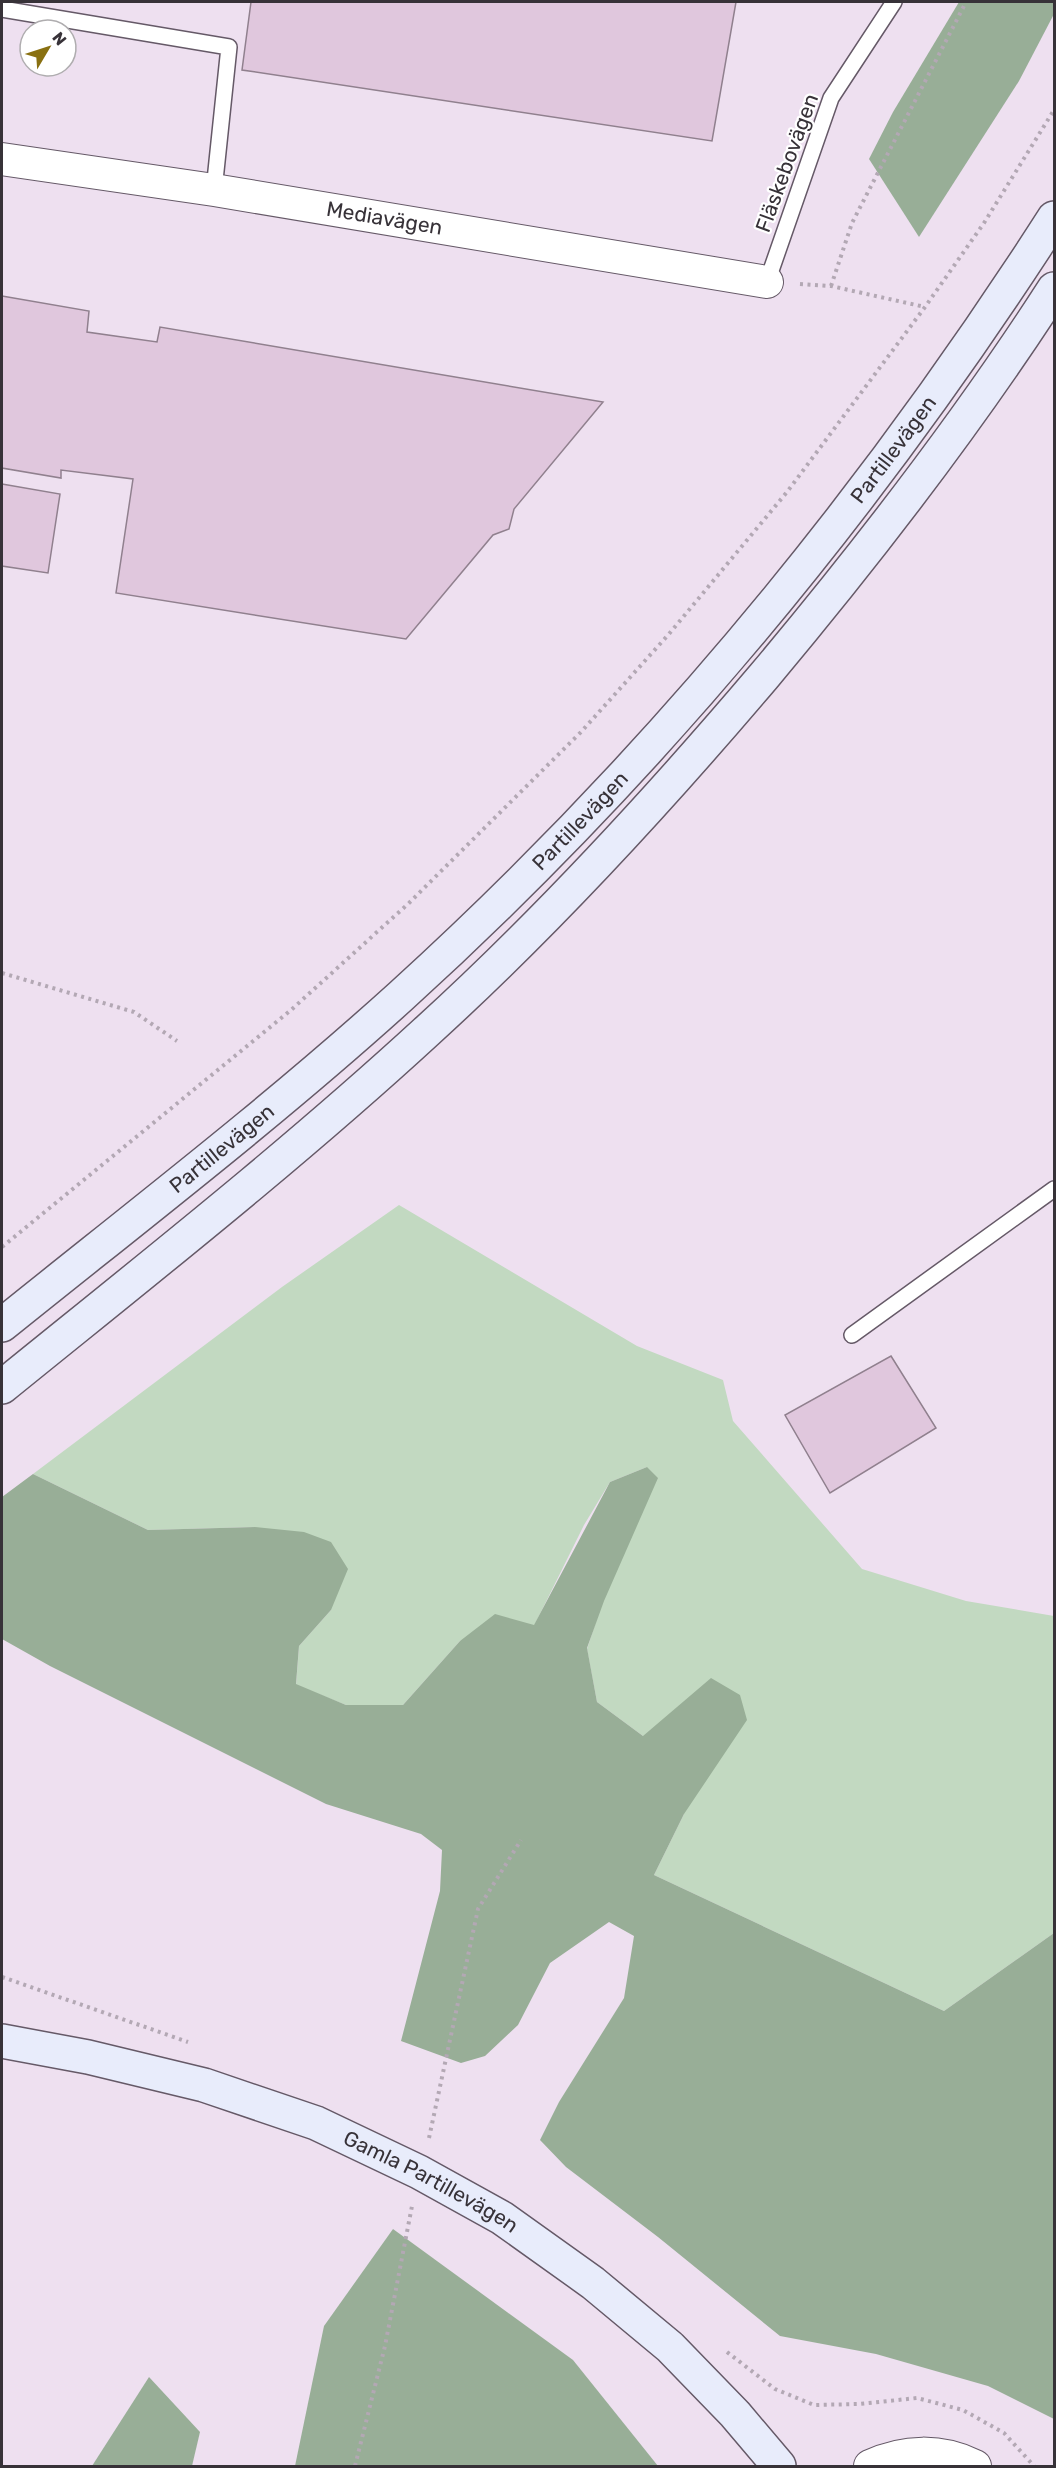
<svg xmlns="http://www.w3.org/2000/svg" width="1056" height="2468" font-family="Rubik,sans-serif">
<rect width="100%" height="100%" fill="#eee0f0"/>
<path fill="#c2d9c1" d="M399 1205 637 1346 723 1380 733 1421 862 1569 966 1601 1054 1616V1933L944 2011 654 1875 684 1814 643 1736 597 1702 587 1649 647 1467 610 1482 584 1525 534 1626 460 1641 403 1705H346L296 1685 299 1646 331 1610 255 1527 148 1530 33 1474 282 1287Z"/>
<g fill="#98ae97">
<path d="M959 2H1054V14L1019 81 919 237 869 159 893 112Z"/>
<path d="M647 1467 658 1478 604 1601 587 1648 597 1702 643 1736 711 1678 740 1695 747 1720 684 1814 654 1875 944 2011 1054 1933V2419L988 2386 876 2354 780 2336 658 2237 566 2167 540 2140 559 2102 624 1998 634 1936 609 1922 550 1963 518 2025 485 2056 461 2063 401 2041 440 1891 442 1850 421 1834 326 1804 50 1666 2 1639V1497L33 1474 148 1530 255 1527 304 1532 331 1542 348 1569 331 1610 299 1646 296 1684 346 1705H403L460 1641 495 1614 534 1625 610 1482Z"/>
<path d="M393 2229 573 2360 658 2466H295L324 2326Z"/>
<path d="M149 2377 200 2432 192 2466H92Z"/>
</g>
<g fill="#e0c7dd" stroke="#90808e" stroke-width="1.5">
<path d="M251 2H736L712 141 242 70Z"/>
<path d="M2 296 89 311 87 332 157 342 160 327 603 402 514 509 509 529 493 535 406 639 116 593 133 479 61 470V478L2 468Z"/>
<path d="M2 484 60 494 48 573 2 566Z"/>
<path d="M891 1356 936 1428 830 1493 785 1415Z"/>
</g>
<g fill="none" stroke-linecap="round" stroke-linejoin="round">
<defs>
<g id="lane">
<path d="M2 9 229 47 214 190"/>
<path d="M767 282 831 98 894 2"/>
<path d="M852 1335 1054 1189"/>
</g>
<g id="street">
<path id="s1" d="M2 159 214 190 767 282"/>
<path d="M870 2466C904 2450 941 2449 975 2466"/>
</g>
<g id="secondary">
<path id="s2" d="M2 1325C136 1217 273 1112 401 996 652 768 871 503 1054 218"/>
<path d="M2 1387C145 1271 290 1157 426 1032 547 922 658 801 764 676 868 552 967 424 1054 289"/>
<path id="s3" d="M2 2041 88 2057 204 2085 316 2123 419 2172 502 2218 593 2283 670 2347 735 2414 779 2466"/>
</g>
</defs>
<use href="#lane" stroke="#655967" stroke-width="18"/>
<use href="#street" stroke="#655967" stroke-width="34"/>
<use href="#secondary" stroke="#655967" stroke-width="36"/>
<g stroke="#b3a8b4" stroke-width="4" stroke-dasharray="3 4.5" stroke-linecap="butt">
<path d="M800 284 831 286 925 307"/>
<path d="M831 286 852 223 966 2"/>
<path d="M2 973 134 1012 177 1041"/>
<path d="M2 1247 291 1010 409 903 581 732 669 634 787 492 925 307 984 223 1054 110"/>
<path d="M2 1977 188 2042"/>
<path d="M429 2138 478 1909 521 1840"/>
<path d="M727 2352 775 2389 814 2405 859 2404 917 2398 963 2410 1004 2433 1034 2466"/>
<path d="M355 2466 385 2346 412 2206"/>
</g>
<use href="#lane" stroke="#fff" stroke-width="15"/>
<use href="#street" stroke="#fff" stroke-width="32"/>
<use href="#secondary" stroke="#e8ecfb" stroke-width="33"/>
</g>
<g text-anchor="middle" stroke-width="4.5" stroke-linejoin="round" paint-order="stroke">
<g font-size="21" fill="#373238" stroke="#fff">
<text transform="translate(787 163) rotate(-70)" y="7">Fläskebovägen</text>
<text dy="7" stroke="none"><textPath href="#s1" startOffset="387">Mediavägen</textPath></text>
<text dy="7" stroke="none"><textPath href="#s2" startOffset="1254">Partillevägen</textPath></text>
<text dy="7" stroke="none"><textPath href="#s2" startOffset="768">Partillevägen</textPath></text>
<text dy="7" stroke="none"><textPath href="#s2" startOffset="282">Partillevägen</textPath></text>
<text dy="7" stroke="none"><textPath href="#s3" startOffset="454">Gamla Partillevägen</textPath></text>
</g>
</g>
<rect width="1056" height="2468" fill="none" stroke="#373238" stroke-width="6"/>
<g transform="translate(48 48) rotate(51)"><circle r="28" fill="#ffffff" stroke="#afadaf" stroke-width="1.5"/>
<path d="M0-4.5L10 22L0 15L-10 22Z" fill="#897011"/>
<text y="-9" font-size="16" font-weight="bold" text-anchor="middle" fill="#373238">N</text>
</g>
</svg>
